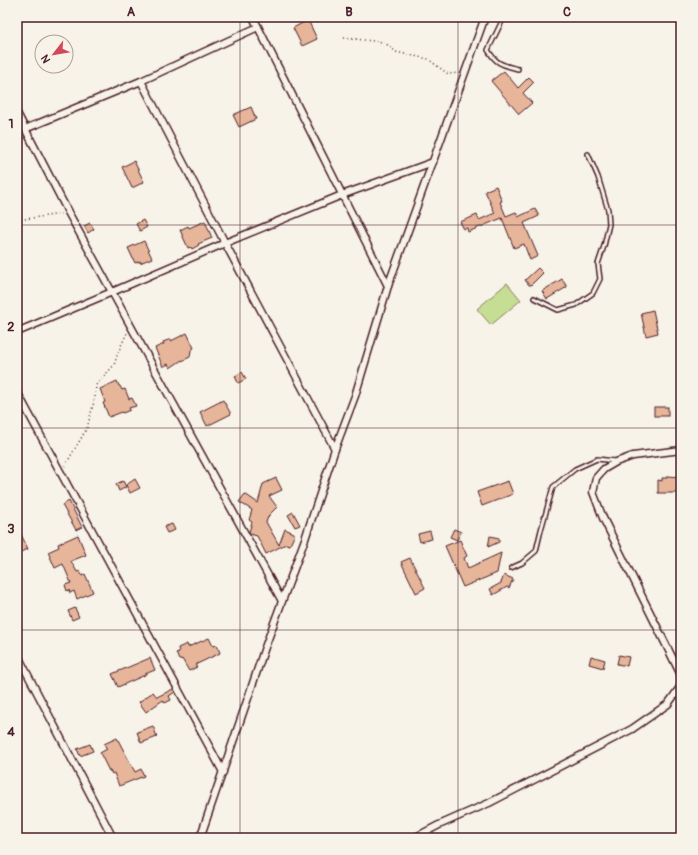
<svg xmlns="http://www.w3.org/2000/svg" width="698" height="855" font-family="Pangolin,sans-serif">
<rect width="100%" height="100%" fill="#f7f3e8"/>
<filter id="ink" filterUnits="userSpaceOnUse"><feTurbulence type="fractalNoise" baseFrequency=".025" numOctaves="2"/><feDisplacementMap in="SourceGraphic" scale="8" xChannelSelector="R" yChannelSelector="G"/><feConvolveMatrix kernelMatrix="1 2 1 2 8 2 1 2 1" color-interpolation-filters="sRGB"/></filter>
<g filter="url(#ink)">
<path fill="#c6de94" stroke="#887e60" d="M507 283 521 300 491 325 477 309Z"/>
<g fill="#e7b599" stroke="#4a1f2b">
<path d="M308 20 317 39 302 46 293 28Z"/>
<path d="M504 71 518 88 529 77 534 82 523 93 532 103 519 114 491 81Z"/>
<path d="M251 107 256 119 239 127 233 115Z"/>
<path d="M134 161 144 182 132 188 122 167Z"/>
<path d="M496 186 502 201 500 202 506 216 516 212 518 217 535 209 539 216 524 223 538 256 530 260 524 244 514 248 502 218 468 232 467 228 464 229 460 222 477 215 479 220 495 213 485 191Z"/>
<path d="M143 220 147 227 140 231 136 224Z"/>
<path d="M205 221 212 238 198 244 199 245 192 249 191 247 188 248 180 230 188 226 189 228Z"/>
<path d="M90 223 94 229 88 233 84 226Z"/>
<path d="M144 241 152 258 140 263V261L135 263 128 248Z"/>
<path d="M538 268 543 273 531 285H529L525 280Z"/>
<path d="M562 279 567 287 547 299 542 291Z"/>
<path d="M653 310 658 333 646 336 641 313Z"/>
<path d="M187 333 194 348 191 350 190 357 182 361V360L170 368 168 364 163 367 155 348 164 344 163 342 171 339V341Z"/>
<path d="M242 372 246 379 238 383 235 376Z"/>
<path d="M117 381 119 386H120L122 390 125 389 129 399 132 398 136 406 129 408 130 410 123 413 122 412 109 417 103 403 105 402 100 389Z"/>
<path d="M223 400 231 414 207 426 200 412Z"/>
<rect x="654" y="407" width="14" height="9"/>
<path d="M667 476 681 477V493H658V480L662 481V478H667Z"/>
<path d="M276 478 282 490 269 496 277 507 269 515 266 522 279 545 285 529 294 533V536L290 545 286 544 266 554 257 536 250 534 249 532 252 522 249 520 252 510 239 502 245 494 258 503 263 484Z"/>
<path d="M135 479 140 488 130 493 126 485Z"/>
<path d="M123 481 126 487 119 491 116 484Z"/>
<path d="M508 481 513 494 482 506 477 492Z"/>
<path d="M69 501 82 527 76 530 62 505Z"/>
<path d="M293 512 300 525 295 527 288 515Z"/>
<path d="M172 524 175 530 167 533 164 527Z"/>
<path d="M17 526 28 549 17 554Z"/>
<path d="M454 529 461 532 457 540 450 537Z"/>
<path d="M430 531 432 539 420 542 418 534Z"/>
<path d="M78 535 86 555 71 561 77 572 80 571 82 576 85 574 93 592 77 599 74 591 70 593 69 590 67 591 65 585 71 583 63 564 55 568 48 552 59 547 58 544Z"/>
<path d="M490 536 499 538V542L488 547Z"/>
<path d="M460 540 467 556 464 558 468 568 501 553 497 573 463 587 445 546Z"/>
<path d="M410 558 425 588 416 593 401 562Z"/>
<path d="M504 575 513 579 509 588 507 587 493 595 490 589 501 583Z"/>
<path d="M75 608 79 617 72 620 68 611Z"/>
<path d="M209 638 213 646 217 645 220 653 195 665 197 667 189 671 182 659 179 660 176 653 179 652 178 648 187 644 188 647Z"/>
<path d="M619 655 629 657 627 666 617 664Z"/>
<path d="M591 656 605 660 603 668 589 664Z"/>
<path d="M150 658 155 670 145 674V675L118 687 112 674Z"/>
<path d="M173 689 175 692 169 696 171 700 165 703 163 700 146 712 139 702 153 692 157 697Z"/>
<path d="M153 726 157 737 141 743 137 732Z"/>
<path d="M117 738 135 772 141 769 144 776 119 786 114 773 112 774 110 771H109L100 753 107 749 104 744Z"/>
<path d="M90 744 93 751 80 756 77 749Z"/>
</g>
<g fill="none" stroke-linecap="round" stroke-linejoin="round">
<defs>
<g id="service">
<path d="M504 17 488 50C497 65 503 65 518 69"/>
<path d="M534 298 558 310 576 305 593 293 600 279 598 264 604 246 609 224 608 210 598 177 588 154"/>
<path d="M511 568 522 563 536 551 541 530 553 487 575 469 597 459 615 461"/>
</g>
<g id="minor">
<path d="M253 17 388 286"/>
<path d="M141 81 225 243 335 449"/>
<path d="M17 113 68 212 282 601"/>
<path d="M25 129 141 81 258 27"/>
<path d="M17 332 112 292 225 243 342 195 433 162"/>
<path d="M17 392 223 772"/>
<path d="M681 450 633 456 616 462 604 469 596 478 593 492 603 518 681 675"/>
<path d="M17 654 113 838"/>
<path d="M200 838 248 698 264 650 305 539 335 449 355 396 388 286 485 17"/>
<path d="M414 838 439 825 489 803 632 729 668 704 681 686"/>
</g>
</defs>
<use href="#service" stroke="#4a1f2b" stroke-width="6"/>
<use href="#minor" stroke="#4a1f2b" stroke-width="9"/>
<g stroke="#4a1f2b" stroke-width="1.5" stroke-dasharray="1 3" stroke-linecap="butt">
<path d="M344 38 384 42 396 52 428 59 448 74 459 73"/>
<path d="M17 220 61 214"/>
<path d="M65 466 87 428 95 398 96 385 114 365 119 350 127 333"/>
</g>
<use href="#service" stroke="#f7f3e8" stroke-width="3"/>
<use href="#minor" stroke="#f7f3e8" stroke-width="6"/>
</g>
</g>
<path fill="none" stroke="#4a1f2b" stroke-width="1" stroke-opacity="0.55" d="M240 17V838M458 17V838M17 225H681M17 428H681M17 630H681"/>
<rect width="698" height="855" fill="none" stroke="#f7f3e8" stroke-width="44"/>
<g transform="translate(54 54) rotate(239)"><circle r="19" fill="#f7f3e8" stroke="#b29e9c"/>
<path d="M0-3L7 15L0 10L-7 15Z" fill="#d1495b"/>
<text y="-6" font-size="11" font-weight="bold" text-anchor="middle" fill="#4a1f2b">N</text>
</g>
<rect x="22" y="22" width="654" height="811" fill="none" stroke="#4a1f2b" stroke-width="1.5"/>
<g font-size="13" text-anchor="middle" font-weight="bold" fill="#4a1f2b">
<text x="131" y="16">A</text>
<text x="349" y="16">B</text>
<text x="567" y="16">C</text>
<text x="11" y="128">1</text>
<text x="11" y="331">2</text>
<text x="11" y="533">3</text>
<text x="11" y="736">4</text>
</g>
</svg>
